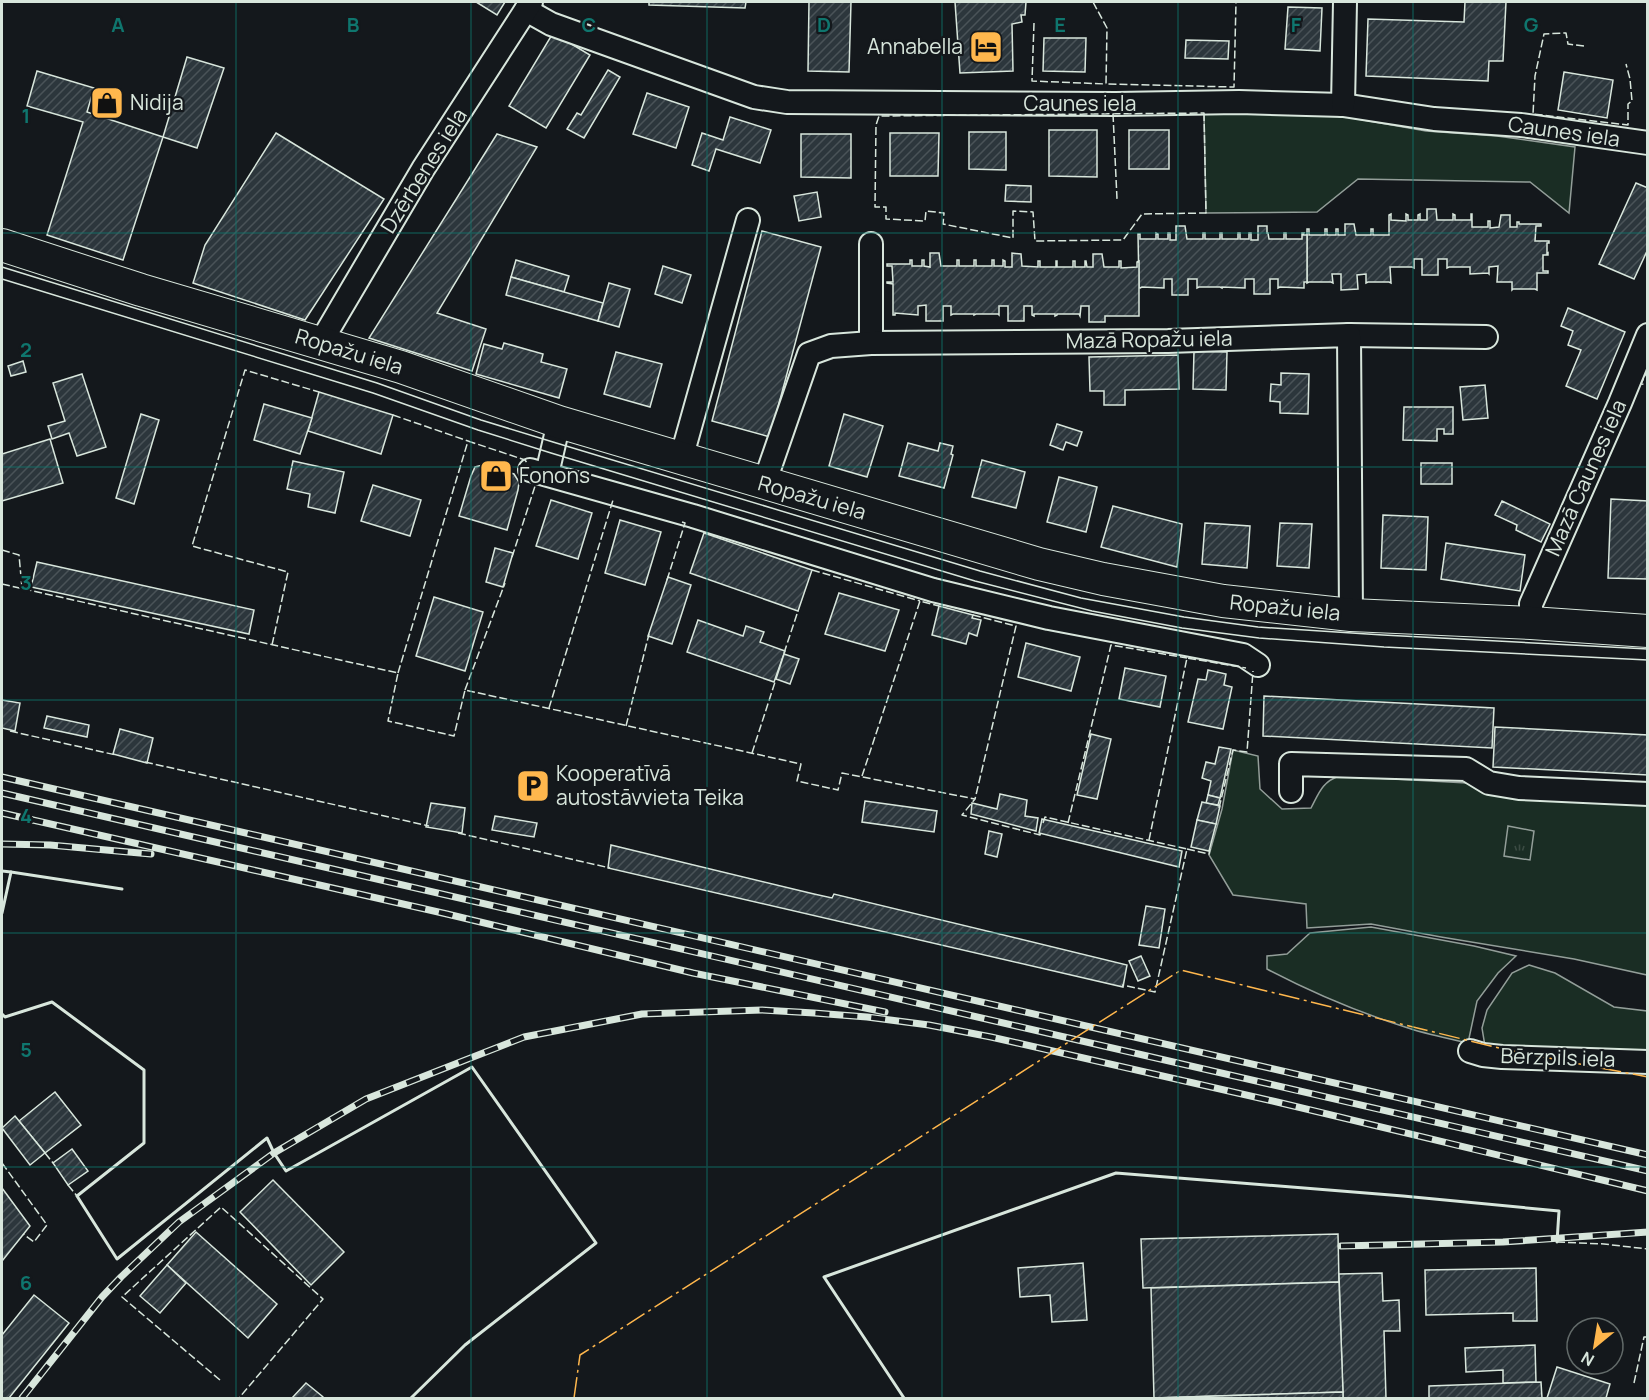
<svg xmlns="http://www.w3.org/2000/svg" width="1649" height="1400" font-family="Manrope,sans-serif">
<defs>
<pattern id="park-tufts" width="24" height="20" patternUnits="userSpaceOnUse" patternTransform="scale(1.5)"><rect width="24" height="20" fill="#1a2d24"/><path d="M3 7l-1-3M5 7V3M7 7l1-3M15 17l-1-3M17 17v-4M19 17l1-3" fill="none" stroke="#3b4b43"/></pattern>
<pattern id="building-hatch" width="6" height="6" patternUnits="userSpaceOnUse" patternTransform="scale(1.5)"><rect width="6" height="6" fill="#2c363c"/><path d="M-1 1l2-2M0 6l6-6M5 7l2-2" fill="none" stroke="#4a5358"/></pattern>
</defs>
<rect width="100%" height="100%" fill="#14181c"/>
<g fill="#1a2d24" stroke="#939e99" stroke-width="1.5">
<path d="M1204 113 1335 115 1426 131 1497 136 1575 147 1569 213 1530 182 1358 179 1317 212 1206 213Z"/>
<path d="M1233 750 1258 756 1260 789 1282 809 1311 808C1319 793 1322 782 1339 776L1467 783 1488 792 1647 800V975L1574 959 1441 937 1371 924 1307 928 1306 904 1233 895 1209 855 1222 809Z"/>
<path d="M1371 927 1474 946 1516 956 1498 973 1477 1001 1468 1043C1447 1038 1425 1034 1405 1027 1358 1012 1311 992 1267 969V956L1287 954 1310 933Z"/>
<path d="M1529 965 1555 973 1614 1007 1647 1011V1051L1507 1050 1485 1046 1482 1028 1487 1010 1512 973Z"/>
</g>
<path fill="url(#park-tufts)" stroke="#939e99" stroke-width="1.5" d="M1508 826 1534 831 1530 860 1504 856Z"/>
<g fill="url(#building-hatch)" stroke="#d8e6dc" stroke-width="1.5">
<path d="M476 2H505L497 15Z"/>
<path d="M649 2H746L745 8 649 5Z"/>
<path d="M809 2H851L849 72 808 71Z"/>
<path d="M955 2H1026L1025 15H1021L1022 22 1012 24 1013 71 960 73Z"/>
<path d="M1465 2H1506L1503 61H1489L1488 81 1366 76 1368 19 1464 22Z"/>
<path d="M1288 7 1322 8 1320 51 1285 49Z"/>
<path d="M553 33 590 55 546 128 509 106Z"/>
<path d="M1044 38H1086L1085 72 1043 71Z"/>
<path d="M1186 40 1229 41 1228 59 1185 58Z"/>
<path d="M187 57 224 68 197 148 163 137Z"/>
<path d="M608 70 620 77 584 138 567 129 577 113 581 115Z"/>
<path d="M37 71 94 88 87 112 163 137 123 260 47 235 83 122 27 106Z"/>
<path d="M1564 72 1613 80 1607 118 1558 110Z"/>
<path d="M647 93 689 107 676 148 633 134Z"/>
<path d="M730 117 771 130 760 163 716 149 709 171 692 165 702 133 723 140Z"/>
<path d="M1049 130H1097V177L1049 176Z"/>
<rect x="1129" y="130" width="40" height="39"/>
<path d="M969 132H1006V170L969 169Z"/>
<path d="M276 133 384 199 305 320 193 283 205 245Z"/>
<path d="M890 133H939L938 176H890Z"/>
<path d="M497 134 537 147 437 313 486 329 472 371 369 338Z"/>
<path d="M801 134H851V178L801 177Z"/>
<path d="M1636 183 1648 188V249L1634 279 1599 264Z"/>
<path d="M1006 185 1031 186V202L1005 201Z"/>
<path d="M817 192 821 217 799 221 794 196Z"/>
<path d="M1427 209H1436L1437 220H1453V214L1455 215V220H1471V214H1472V227H1488V221H1490V228L1499 227 1501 215H1510V227H1517V222H1519V224H1541V226H1536L1535 241H1549V243H1547V254L1548 253V255H1543V271H1548V273H1537V290L1535 289H1513L1512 290V282H1497L1498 266 1489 267V274L1488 273 1470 274V267H1449L1447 268V259H1438V275H1422V259H1414V268L1412 267H1390L1391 283 1389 282H1368L1366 283V274L1357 275 1358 289 1341 290V274H1332L1333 283 1331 282H1309L1307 283V229H1309V235H1325V229H1327V235H1336V229H1338V235H1345V224H1354L1356 235H1371V229H1373V235H1389V215L1391 214V220L1406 221V214L1408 215V220H1418V215L1420 214V220H1427Z"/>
<path d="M1176 226H1185L1187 239H1203V233H1205V239H1220V233H1222V239H1238V233H1240V239H1249V233H1251V240H1258V226H1267V233H1268L1269 239H1284V233H1286V239H1302V233H1304L1303 235H1307V282H1304V288L1280 287 1278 288V279H1270V294H1254V279H1245V288L1222 287V288L1220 287H1199L1197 288V279H1188V295H1172V279H1164V288L1142 287 1140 288 1139 287 1138 234H1140V239H1156V233L1158 234V239H1168V233H1170V240H1176Z"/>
<path d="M762 231 821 247 770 437 712 421Z"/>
<path d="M930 253H939L941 266H957V260H959V266H974V260H976V266H992V260H994V266H1003V260L1005 261V267H1012V253L1021 254 1022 266 1038 267V261H1040V267H1056V261H1057V267H1073V261H1075V267H1085V261H1086L1087 267H1093V254H1102L1104 267H1119V261H1121V268L1137 267V262L1139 261V316H1105V322H1089V306H1081L1080 316 1079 314H1057V315L1055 316V314H1034V316L1032 315V306H1024V321H1008V306H999V315L998 314H976L974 315V314H953L951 315V306H943V321H926V305L918 306V315L895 313V315H893V284L887 283V282H893L892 266H887V264H910V260H912V266H922V260H924V266L930 267Z"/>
<path d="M516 260 569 276 564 292 511 277Z"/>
<path d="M663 266 691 275 682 303 655 294Z"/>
<path d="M511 277 603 303 598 321 506 295Z"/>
<path d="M609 283 630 289 619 327 598 321Z"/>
<path d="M1568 308 1625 332 1597 399 1566 386 1581 350 1568 345 1573 331 1561 326Z"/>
<path d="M504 343 543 354 541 362 567 369 559 398 476 374 484 344 502 349Z"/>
<path d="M1194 351 1227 352 1226 390 1193 389Z"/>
<path d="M616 352 662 364 650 407 604 394Z"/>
<path d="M1178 355 1179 389 1125 390V405H1104V391H1090L1089 357Z"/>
<path d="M23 361 26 372 11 376 8 366Z"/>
<path d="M1281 373 1309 374 1308 414 1280 413V402L1270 401 1271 384 1281 385Z"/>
<path d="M82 374 106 447 77 456 69 433 52 439 48 426 65 421 53 383Z"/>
<path d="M1485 385 1488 418 1463 420 1460 387Z"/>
<path d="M319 392 393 415 381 454 308 431Z"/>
<path d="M264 404 312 418 300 454 254 440Z"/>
<path d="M1404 407H1453V434H1444V429H1437V441L1403 440Z"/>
<path d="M141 414 159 420 134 504 116 498Z"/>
<path d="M844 414 883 426 867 477 829 466Z"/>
<path d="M1057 424 1082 432 1077 446 1066 442 1063 450 1050 445Z"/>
<path d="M50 439 63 483 2 501V454Z"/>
<path d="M908 443 938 451 940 443 953 446 951 454 953 455 944 488 899 476Z"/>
<path d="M982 460 1025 472 1016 508 972 497Z"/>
<path d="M293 461 344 472 335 513 308 507 310 494 287 489Z"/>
<rect x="1421" y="463" width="31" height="21"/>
<path d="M483 465 514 474 519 482 518 490 507 530 459 516 471 476 475 467Z"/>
<path d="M1059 477 1097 487 1086 532 1047 522Z"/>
<path d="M373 485 421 500 410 536 361 521Z"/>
<path d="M1611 499 1648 501V579L1608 578Z"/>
<path d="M551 500 592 513 578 559 536 546Z"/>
<path d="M1502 501 1550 524 1541 542 1516 530 1517 525 1495 515Z"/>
<path d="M1113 506 1182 524 1177 567 1101 547Z"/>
<path d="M1383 515 1428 517 1426 570 1381 568Z"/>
<path d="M620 520 661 532 645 585 605 573Z"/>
<path d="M1205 523 1250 526 1247 568 1202 564Z"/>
<path d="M1280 523 1312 524 1309 568 1277 566Z"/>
<path d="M704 533 812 570 798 611 690 573Z"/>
<path d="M1446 543 1525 555 1520 591 1441 579Z"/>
<path d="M495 548 513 553 503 587 486 582Z"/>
<path d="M37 562 254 610 249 634 31 587Z"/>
<path d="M668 577 691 585 672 644 648 636Z"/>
<path d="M839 593 899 610 885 651 825 634Z"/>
<path d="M434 597 483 612 465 671 416 656Z"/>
<path d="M939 606 973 615 972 618 981 620 977 636 969 633 966 644 932 635Z"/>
<path d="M698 620 743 636 746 626 764 632 760 642 785 651 774 682 687 652Z"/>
<path d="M1026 643 1080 657 1071 691 1018 677Z"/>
<path d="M784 654 799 659 790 684 776 679Z"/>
<path d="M1125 668 1166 676 1160 707 1119 699Z"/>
<path d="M1208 670 1226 674 1224 685 1232 687 1223 729 1188 722 1198 679 1206 680Z"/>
<path d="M1264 696 1494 708 1492 748 1263 736Z"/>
<path d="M2 700 20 703 15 731 2 728Z"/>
<path d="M47 716 89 725 87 737 44 728Z"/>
<path d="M1495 727 1648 735V775L1493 767Z"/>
<path d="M120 729 153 738 147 763 113 754Z"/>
<path d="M1091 734 1111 739 1097 799 1077 795Z"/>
<path d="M1219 747 1231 749 1220 798 1208 795 1211 781 1202 778 1206 762 1215 764Z"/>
<path d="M1000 794 1027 800 1025 816 1038 818 1036 831 971 814 972 803 997 809Z"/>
<path d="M1208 795 1220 798 1218 805 1206 803Z"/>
<path d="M865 801 937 811 934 832 862 822Z"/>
<path d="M1202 802 1220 806 1216 824 1197 820Z"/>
<path d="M431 803 465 808 462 833 426 827Z"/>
<path d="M495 816 537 823 534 837 492 830Z"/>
<path d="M1042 819 1182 851 1179 867 1039 833Z"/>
<path d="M1197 820 1216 824 1209 851 1191 847Z"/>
<path d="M989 831 1002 834 997 857 985 854Z"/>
<path d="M611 845 814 894 832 898 834 894 1127 965 1123 987 608 868Z"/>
<path d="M1146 906 1165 909 1159 948 1139 945Z"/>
<path d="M1141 956 1150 976 1138 981 1129 961Z"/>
<path d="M55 1092 81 1125 45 1153 19 1121Z"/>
<path d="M15 1116 45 1153 30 1165 2 1128Z"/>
<path d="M72 1149 88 1171 68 1185 53 1163Z"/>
<path d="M273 1180 344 1252 311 1285 240 1212Z"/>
<path d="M2 1188 30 1226 2 1261Z"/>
<path d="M196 1232 277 1304 248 1338 167 1265Z"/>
<path d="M1338 1234 1339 1282 1143 1288 1141 1239Z"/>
<path d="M1083 1263 1087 1320 1052 1322 1050 1295 1020 1297 1018 1268Z"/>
<path d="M167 1265 186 1283 160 1313 140 1296Z"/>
<path d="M1536 1268 1537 1321H1513V1313L1426 1315 1425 1270Z"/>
<path d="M1382 1273 1383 1301 1399 1300 1400 1331H1384L1386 1398H1343L1339 1274Z"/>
<path d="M1339 1282 1343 1392 1154 1398 1151 1288Z"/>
<path d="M34 1295 69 1323 9 1398H2V1335Z"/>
<path d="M1535 1345 1536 1382 1503 1383V1370L1466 1372 1465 1348Z"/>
<path d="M1557 1367 1610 1384 1606 1398H1547Z"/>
<path d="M1541 1382 1542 1398H1429V1386Z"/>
<path d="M306 1383 322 1396 324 1398H292Z"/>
<path d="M1343 1392V1398H1145H1154Z"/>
</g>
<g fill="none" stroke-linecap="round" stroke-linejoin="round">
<defs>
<g id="street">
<path d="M526 10 551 24 754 97 787 102 1116 104 1239 102 1343 105 1434 119 1521 125 1648 143"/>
<path d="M1343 105 1345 2"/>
<path d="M1349 335 1486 337"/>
<path d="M871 343V244"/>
<path d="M323 344 328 330 423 169 531 2"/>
<path d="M681 459 748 220"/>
<path d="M530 470 693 516 933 590 1049 618 1243 655 1258 665"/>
<path d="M547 474 559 422"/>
<path d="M764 484 809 354 831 346 871 343 1168 341 1349 335 1351 615"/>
<path d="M1531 623V604L1620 403 1648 335"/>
<path d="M1291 791V764L1466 769 1489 783 1519 788 1648 794"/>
<path d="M1470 1051 1483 1055 1502 1057 1648 1062"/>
</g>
<path id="secondary" d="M2 245 141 290 401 367 559 422 1039 564 1103 579 1223 601 1351 615 1531 623 1648 631"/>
</defs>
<use href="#street" stroke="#d8e6dc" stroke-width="26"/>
<use href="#secondary" stroke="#d8e6dc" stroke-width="34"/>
<use href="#street" stroke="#14181c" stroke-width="22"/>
<use href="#secondary" stroke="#14181c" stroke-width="32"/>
<g stroke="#d8e6dc" stroke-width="1.5">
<path d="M2 267 377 383 481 420 553 442 980 571 1081 598 1184 617 1258 627 1383 635 1648 649"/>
<path d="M2 279 373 393 478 430 551 453 975 581 1092 611 1182 628 1259 638 1384 647 1648 660"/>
</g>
<defs>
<g id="rail">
<path d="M2 777 1648 1155"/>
<path d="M2 793 1648 1171"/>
<path d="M2 813 447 914 693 973 885 1012"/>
<path d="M2 844 50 845 151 854"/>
<path d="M1341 1246 1503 1242 1648 1232"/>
<path d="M22 1398 102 1297 121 1277 179 1222 274 1153 366 1099 524 1037 642 1014 762 1010 814 1013 867 1017 929 1025 991 1037 1277 1102 1648 1191"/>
</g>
</defs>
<use href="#rail" stroke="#d8e6dc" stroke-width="7"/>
<use href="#rail" stroke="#14181c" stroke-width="4.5" stroke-dasharray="14" stroke-linecap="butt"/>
<g stroke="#d8e6dc" stroke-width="1.5" stroke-dasharray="8 3" stroke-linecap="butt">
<path d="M1093 2 1107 28 1106 84 1234 87 1236 2"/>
<path d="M1034 23 1032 81 1106 84"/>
<path d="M1584 46 1568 44 1566 33 1544 34 1535 76 1533 114 1628 125V104L1632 101 1630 79 1626 64"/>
<path d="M1204 113 1206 213 1142 214 1123 240 1035 241 1033 212 1013 211V238L943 224 944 213 926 211 925 221 886 219V207H875L876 125 879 116Z"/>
<path d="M1113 114 1117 199"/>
<path d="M1648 369 1641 384 1648 385"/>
<path d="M393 415 468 441"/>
<path d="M2 550 19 555 22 588"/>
<path d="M512 557 537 480"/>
<path d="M812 570 920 601"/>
<path d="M667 580 685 523 682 522"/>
<path d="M2 584 398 673 388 721 454 736 465 690 801 764 797 781 838 790 842 773 975 799 962 815 1040 835 1041 832"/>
<path d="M973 615 1016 626 975 799"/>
<path d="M272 645 288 572 192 546 245 370 319 392"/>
<path d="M784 653 798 611"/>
<path d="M398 673 468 441 525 460 527 463"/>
<path d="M465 690 505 583"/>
<path d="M549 708 613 500 614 501"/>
<path d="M626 726 649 634"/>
<path d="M10 731 116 755"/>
<path d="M752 753 776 679"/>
<path d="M145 762 429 826"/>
<path d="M862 776 920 601 939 606"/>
<path d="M1219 808 1233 750 1247 752 1253 671"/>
<path d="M1043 823 1045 817 1187 849 1155 992 1122 985"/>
<path d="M1068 823 1111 645 1187 658"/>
<path d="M458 833 610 868"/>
<path d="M1149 840 1187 658 1246 668"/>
<path d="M1187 849 1209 854 1210 849"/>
<path d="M45 1153 53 1163"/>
<path d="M2 1163 47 1225 34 1242 23 1234"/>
<path d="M68 1185 77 1196"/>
<path d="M1557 1242 1604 1244 1648 1249"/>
<path d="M220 1380 122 1297 221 1207 323 1299 239 1398"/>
<path d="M1634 1383 1644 1337H1648"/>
</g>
<g stroke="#d8e6dc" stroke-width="3">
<path d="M2 871 11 872 2 913"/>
<path d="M11 872 122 889"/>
<path d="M2 1014 5 1017 52 1002 144 1070V1143L77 1196 117 1259 267 1138 274 1153 286 1171 472 1067 596 1243 465 1345 411 1398"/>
<path d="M904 1398 824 1277 1116 1173 1403 1196 1559 1211 1557 1242"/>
</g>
<path stroke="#ffb74d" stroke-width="1.5" stroke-dasharray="21 4.5 3 4.5" stroke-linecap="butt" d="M574 1398 580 1355 1181 970 1507 1050 1648 1077"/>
</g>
<path fill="none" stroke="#0f766e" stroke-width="1.5" stroke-opacity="0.55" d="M236 2V1398M471 2V1398M707 2V1398M942 2V1398M1178 2V1398M1413 2V1398M2 233H1648M2 467H1648M2 700H1648M2 933H1648M2 1167H1648"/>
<defs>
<symbol id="hotel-square" viewBox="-11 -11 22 22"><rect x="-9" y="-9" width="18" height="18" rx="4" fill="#ffb74d" stroke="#14181c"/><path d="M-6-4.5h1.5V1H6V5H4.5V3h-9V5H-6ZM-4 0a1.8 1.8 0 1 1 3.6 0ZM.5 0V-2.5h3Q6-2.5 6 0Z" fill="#111"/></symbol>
<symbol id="shop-square" viewBox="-11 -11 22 22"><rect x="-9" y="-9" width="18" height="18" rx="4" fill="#ffb74d" stroke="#14181c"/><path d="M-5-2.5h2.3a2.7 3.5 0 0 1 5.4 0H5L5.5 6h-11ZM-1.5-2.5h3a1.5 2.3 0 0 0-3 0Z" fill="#111"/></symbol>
<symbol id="parking-square" viewBox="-11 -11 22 22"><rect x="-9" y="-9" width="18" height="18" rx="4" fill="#ffb74d" stroke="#14181c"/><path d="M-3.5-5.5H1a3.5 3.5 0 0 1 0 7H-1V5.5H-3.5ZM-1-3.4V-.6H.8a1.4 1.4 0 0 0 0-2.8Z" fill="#111"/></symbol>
</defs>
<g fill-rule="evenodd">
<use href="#hotel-square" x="967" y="28" width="38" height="38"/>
<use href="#shop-square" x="88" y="84" width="38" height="38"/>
<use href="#shop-square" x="477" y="457" width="38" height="38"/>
<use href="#parking-square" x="514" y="767" width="38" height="38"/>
</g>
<g text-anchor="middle" stroke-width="4.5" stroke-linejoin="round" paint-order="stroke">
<g font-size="21" fill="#d8e6dc" stroke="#14181c" text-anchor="start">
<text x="963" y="54" text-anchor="end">Annabella</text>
<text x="130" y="110">Nidija</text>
<text x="519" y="483">Fonons</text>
<text x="556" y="781">Kooperatīvā<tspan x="556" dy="24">autostāvvieta Teika</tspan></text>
</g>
<g font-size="21" fill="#d8e6dc" stroke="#14181c">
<text x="1080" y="111">Caunes iela</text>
<text transform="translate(1564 132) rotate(8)" y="7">Caunes iela</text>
<text transform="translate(424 171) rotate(-58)" y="7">Dzērbenes iela</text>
<text transform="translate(1149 340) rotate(-1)" y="7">Mazā Ropažu iela</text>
<text transform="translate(349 352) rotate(17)" y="7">Ropažu iela</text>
<text transform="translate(1586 478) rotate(-66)" y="7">Mazā Caunes iela</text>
<text transform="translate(812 498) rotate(16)" y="7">Ropažu iela</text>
<text transform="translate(1285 608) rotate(6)" y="7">Ropažu iela</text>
<text transform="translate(1558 1058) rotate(2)" y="7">Bērzpils iela</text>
</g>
</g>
<g font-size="20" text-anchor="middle" font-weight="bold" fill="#0f766e" stroke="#14181c" stroke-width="4.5" stroke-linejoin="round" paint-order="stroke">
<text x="118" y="32">A</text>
<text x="353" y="32">B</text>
<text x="589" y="32">C</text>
<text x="824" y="32">D</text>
<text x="1060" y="32">E</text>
<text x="1296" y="32">F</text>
<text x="1531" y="32">G</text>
<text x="26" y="123">1</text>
<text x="26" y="357">2</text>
<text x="26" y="590">3</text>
<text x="26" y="823">4</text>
<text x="26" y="1057">5</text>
<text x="26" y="1290">6</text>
</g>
<rect width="1649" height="1400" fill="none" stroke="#d8e6dc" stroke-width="6"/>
<g transform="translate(1595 1346) rotate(210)"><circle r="28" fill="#14181c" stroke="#626a69" stroke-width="1.5"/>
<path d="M0-4.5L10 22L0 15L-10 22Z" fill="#ffb74d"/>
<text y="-9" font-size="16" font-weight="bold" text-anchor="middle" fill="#d8e6dc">N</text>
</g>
</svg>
